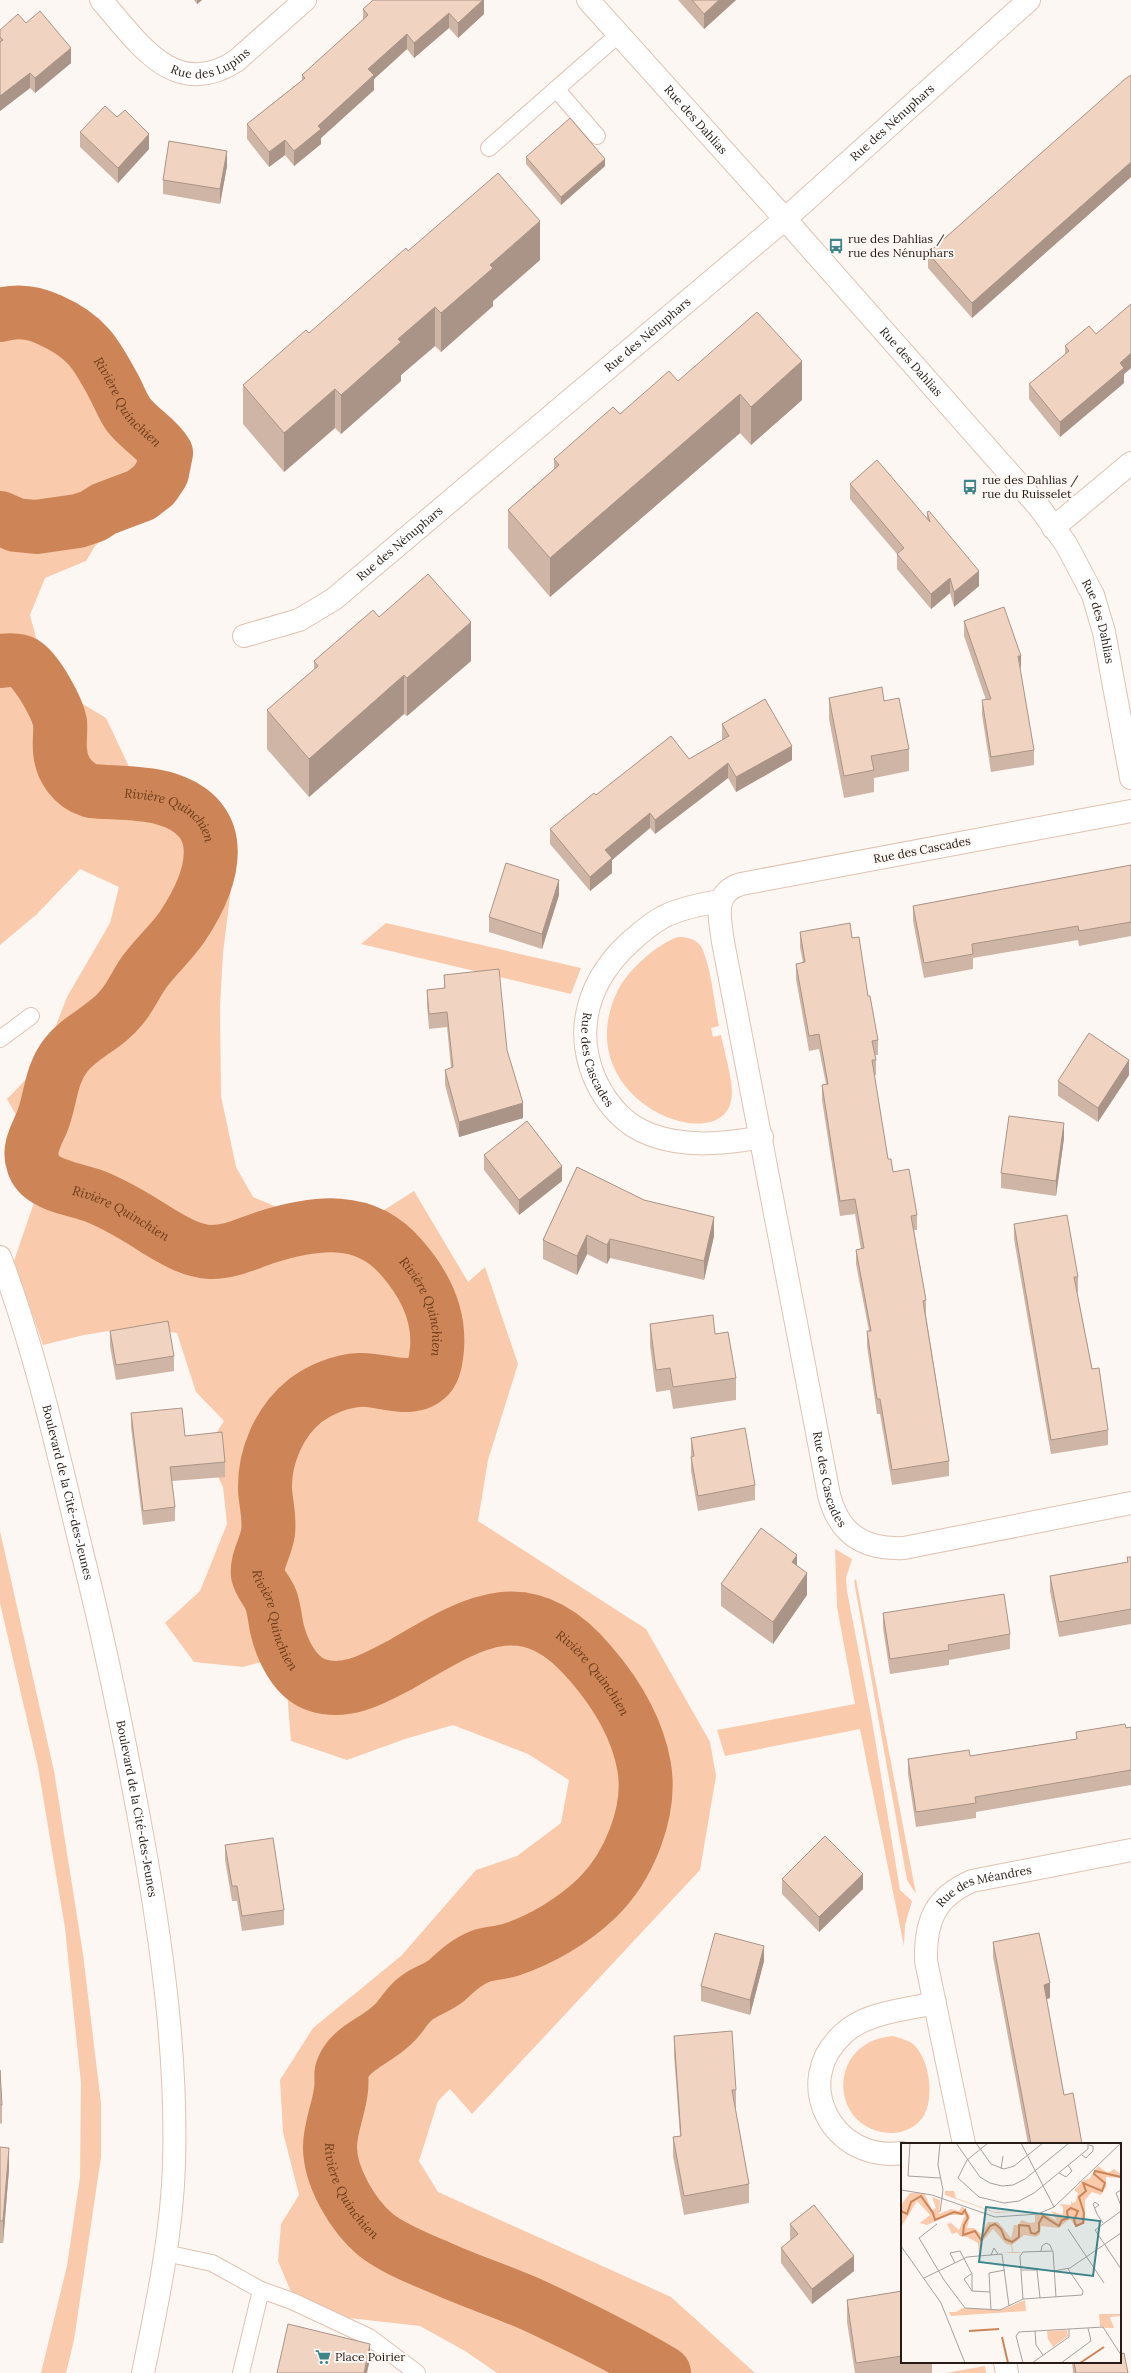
<svg xmlns="http://www.w3.org/2000/svg" width="1131" height="2373" font-family="Lora,serif">
<rect width="100%" height="100%" fill="#fdf7f4"/>
<g fill="#facaac">
<path d="M39 296 79 308 107 335 126 379 157 418 173 443 175 459 173 479 166 494 147 507 131 514 95 546 86 561 45 578 30 615 48 683 106 718 132 773 143 787 167 799 202 800 237 840 223 953 220 1006 221 1096 236 1167 253 1197 303 1218 359 1226 414 1191 468 1282 485 1267 518 1364 488 1460 478 1521 646 1629 710 1742 716 1776 700 1870 472 2114 450 2089 438 2101 419 2161 438 2192 671 2297 755 2373H497L465 2351 420 2326 331 2316 294 2299 278 2261 281 2224 299 2195 283 2132 280 2080 313 2028 401 1956 476 1870 517 1856 561 1823 569 1780 528 1754 453 1725 405 1739 347 1760 291 1741 284 1656 243 1667 194 1662 165 1623 200 1591 227 1524 223 1487 205 1451 224 1421 196 1392 177 1333 133 1327 84 1335 43 1345 14 1261 38 1191 29 1138 7 1099 41 1064 67 997 110 923 119 887 80 869 37 914 0 945V297Z"/>
<path d="M386 923 581 968 571 994 361 944Z"/>
<path d="M678 937C686 937 694 938 700 945 710 959 715 1008 719 1026L711 1028 713 1037 721 1035C724 1053 735 1083 731 1101 719 1159 565 1099 618 990 628 970 657 944 678 937Z"/>
<path d="M0 1531 54 1771 83 1954 101 2103V2157L74 2340 66 2373H41L67 2266 80 2177 81 2083 65 1928 38 1767 0 1603Z"/>
<path d="M835 1549 852 1559 846 1578 847 1591 871 1715 900 1890 912 1901 905 1925 904 1946 860 1729 725 1756 717 1730 855 1704 837 1607Z"/>
<path d="M856 1579 916 1894 907 1880 854 1581Z"/>
<path d="M893 2036C899 2038 908 2040 913 2044 930 2059 935 2099 923 2117 916 2127 904 2133 892 2133 829 2132 825 2041 893 2036Z"/>
<path d="M985 2366 986 2373H946Z"/>
</g>
<g fill="none" stroke-linecap="round" stroke-linejoin="round">
<g stroke="#cd8557" stroke-width="54">
<path id="s1" d="M0 315C18 310 33 312 50 320 86 336 96 353 114 387 119 396 122 405 128 414 139 429 156 437 166 453L162 473 154 485 141 495 104 509 93 516 78 521 36 527 16 525 0 518"/>
<path id="s2" d="M0 661C7 660 17 659 24 663 37 671 57 707 60 722 61 731 59 741 60 750 61 769 73 785 91 791 114 793 140 792 163 798 234 818 213 881 182 927 171 943 156 956 145 971 136 983 131 997 121 1008 106 1027 81 1036 66 1055 50 1075 51 1100 42 1122 36 1136 28 1149 33 1163 34 1168 37 1172 40 1175 53 1187 78 1190 94 1196 117 1205 138 1218 158 1231 175 1241 191 1251 211 1252 232 1252 248 1243 267 1237 316 1222 365 1215 401 1257 424 1283 440 1313 437 1349 436 1358 435 1369 429 1376 411 1395 381 1378 359 1380 341 1381 321 1389 306 1400 279 1421 264 1457 265 1490 266 1504 270 1518 268 1533 266 1547 256 1561 258 1575 260 1584 268 1592 271 1600 274 1608 275 1620 277 1629 282 1650 295 1678 317 1685 347 1695 375 1678 400 1665 472 1623 526 1586 591 1664 616 1693 637 1727 644 1766 652 1811 629 1867 597 1898 573 1921 541 1940 510 1950 500 1953 490 1953 481 1956 466 1962 457 1971 446 1981 434 1990 419 1993 410 2004 403 2011 399 2020 391 2026 378 2039 356 2046 346 2062 338 2076 343 2075 341 2090 339 2109 330 2127 330 2147 330 2177 353 2216 376 2235 394 2249 420 2259 441 2268 472 2282 504 2292 535 2306 579 2327 623 2348 664 2373"/>
</g>
<defs>
<g id="service">
<path d="M556 89 597 136"/>
<path d="M489 148 619 34"/>
<path d="M0 1039 31 1016"/>
<path d="M165 2253 212 2263 261 2290 241 2373"/>
<path d="M261 2290 292 2301 369 2337 417 2373"/>
</g>
<g id="minor">
<path id="s3" d="M101 0C138 42 174 101 236 61L305 0"/>
<path id="s4" d="M588 0 785 219 1039 507 1066 544 1093 595 1104 632 1131 778"/>
<path d="M1053 528 1131 463"/>
<path id="s5" d="M244 636 299 620 334 599 785 219 1029 0"/>
<path id="s6" d="M1131 811 741 884C712 893 720 918 723 942L829 1495C839 1534 864 1550 904 1548L1131 1503"/>
<path id="s7" d="M721 901C701 904 681 908 663 917 650 924 640 933 629 943 590 979 573 1028 595 1079 606 1103 623 1124 649 1134 685 1148 725 1144 762 1137"/>
<path id="s8" d="M964 2144 926 1961C925 1921 935 1897 972 1881L1131 1850"/>
<path d="M902 2153C833 2163 790 2082 843 2034 866 2012 905 2010 935 2003"/>
<path d="M1005 2362 1007 2373"/>
</g>
<g id="secondary">
<path id="s9" d="M0 1257C37 1355 59 1458 84 1560 109 1660 129 1761 147 1862 164 1962 177 2062 174 2164 172 2234 157 2305 143 2373"/>
</g>
</defs>
<use href="#service" stroke="#e0c2b1" stroke-width="18"/>
<use href="#minor" stroke="#e0c2b1" stroke-width="24"/>
<use href="#secondary" stroke="#e0c2b1" stroke-width="24"/>
<use href="#service" stroke="#fff" stroke-width="16"/>
<use href="#minor" stroke="#fff" stroke-width="22"/>
<use href="#secondary" stroke="#fff" stroke-width="22"/>
</g>
<g fill="#cfb5a6">
<path d="M194 0H202L197 4Z"/>
<path d="M484 0V14L458 38 449 28 414 58 407 49 374 79V90L321 138V144L294 166 285 155 269 167 247 139V124L302 80V75L363 20V9Z"/>
<path d="M678 0H736L704 29Z"/>
<path d="M26 23 71 63 35 93 30 88 0 111V30Z"/>
<path d="M1131 75V177L972 318 928 268V253Z"/>
<path d="M80 132 149 149 118 183 80 147Z"/>
<path d="M526 157 605 166 561 205 526 164Z"/>
<path d="M227 166 220 204 163 194V180Z"/>
<path d="M408 251 540 260 493 301V306L441 352 435 346 401 375V381L341 434 335 428 284 472 243 424V385L309 333Z"/>
<path d="M1131 304V368L1124 374V383L1060 437 1029 399V384L1065 355V346L1096 334Z"/>
<path d="M678 381 802 400 751 445 740 433 550 597 508 548V510L554 469V459L620 414Z"/>
<path d="M850 484 927 518V512L979 586 954 607 950 593 931 609 897 569V554L850 499Z"/>
<path d="M379 617 471 661 407 716 404 714 309 797 267 749V710L314 670V661Z"/>
<path d="M964 621 1020 671 1034 750V765L991 772 982 715V700H986L964 636Z"/>
<path d="M829 698 884 701 909 749V771L874 778V792L844 798 829 719Z"/>
<path d="M722 724 792 760 736 792 728 778 655 834 650 828 612 860V873L590 891 550 844V829L596 795 689 759 722 740Z"/>
<path d="M1131 865V936L1079 946 1078 940 973 958V969L924 978 913 921V906Z"/>
<path d="M559 895 542 949 489 932V917Z"/>
<path d="M800 932 852 938 868 996 878 1040V1055H875L876 1060V1075H874L888 1159 893 1172 917 1215V1230H914L926 1300V1315L949 1461V1476L892 1485 880 1414H877L867 1346V1331H869L856 1264V1250L861 1249 855 1214 840 1216 822 1100V1085L826 1084 819 1049 809 1051 796 979V964L803 963 800 947Z"/>
<path d="M444 975 507 1050 523 1118 459 1137 445 1085V1070L451 1068 447 1027 429 1029 427 1005V990L444 988Z"/>
<path d="M1129 1075 1098 1122 1058 1096V1081Z"/>
<path d="M1064 1138 1056 1196 1001 1188V1173Z"/>
<path d="M484 1155 562 1181 519 1215 484 1170Z"/>
<path d="M577 1167 714 1236 704 1280 610 1258 607 1264 587 1254 577 1275 543 1259V1240Z"/>
<path d="M1014 1224 1078 1277V1292H1077L1092 1369 1108 1430V1445L1051 1454 1014 1239Z"/>
<path d="M650 1324 715 1334 736 1378V1400L673 1409 670 1390 656 1392 650 1346Z"/>
<path d="M110 1331 174 1356V1371L116 1380 110 1346Z"/>
<path d="M131 1413 185 1436 225 1462V1477L172 1481 175 1507V1521L143 1525 131 1427Z"/>
<path d="M691 1438 755 1485V1500L698 1511 691 1471Z"/>
<path d="M1127 1557H1131V1624L1059 1637 1050 1591V1576L1127 1562Z"/>
<path d="M797 1566 807 1595 773 1644 721 1606V1584Z"/>
<path d="M883 1613 1010 1634V1649L949 1660V1665L890 1674 883 1628Z"/>
<path d="M1131 1727V1785L976 1812V1818L916 1827 908 1774V1759L970 1756 1076 1739V1732Z"/>
<path d="M225 1845 284 1910V1925L242 1931 237 1901H232L225 1860Z"/>
<path d="M782 1879 863 1889 819 1932 782 1894Z"/>
<path d="M993 1942 1050 1998 1046 1999 1064 2095 1082 2144H1028L993 1957Z"/>
<path d="M764 1961 750 2015 701 2001V1986Z"/>
<path d="M674 2036 736 2090V2108H735L749 2184V2203L684 2215 673 2156V2137L680 2136 674 2055Z"/>
<path d="M0 2070 2 2105V2123L0 2124Z"/>
<path d="M0 2147 9 2169 3 2243H0Z"/>
<path d="M790 2224 854 2271 812 2304 781 2263V2248L791 2240 790 2239Z"/>
<path d="M902 2291V2362H932V2373H855L847 2322V2300Z"/>
<path d="M1072 2362H1120L1128 2373H1073Z"/>
</g>
<g fill="#a99487">
<path d="M197 0H202L197 4Z"/>
<path d="M483 0H484V14L458 38V23Z"/>
<path d="M719 0H736L704 29V14Z"/>
<path d="M449 13V28L414 58V43Z"/>
<path d="M407 34V49L374 79V90L321 138V144L294 166V151L318 126 368 69Z"/>
<path d="M71 48V63L35 93V78Z"/>
<path d="M30 73V88L0 111V96Z"/>
<path d="M149 134V149L118 183V168Z"/>
<path d="M285 140V155L269 167V152Z"/>
<path d="M227 151V166L220 204V189Z"/>
<path d="M605 159V166L561 205V197Z"/>
<path d="M1131 162V177L972 318V303Z"/>
<path d="M540 221V260L493 301V306L441 352V313L490 265Z"/>
<path d="M435 307V346L401 375V381L341 434V395L398 339Z"/>
<path d="M1131 353V368L1124 374V383L1060 437V422L1120 363Z"/>
<path d="M802 361V400L751 445V407Z"/>
<path d="M335 389V428L284 472V433Z"/>
<path d="M740 394V433L550 597V558Z"/>
<path d="M979 571V586L954 607V592Z"/>
<path d="M950 578V593L931 609V594Z"/>
<path d="M471 622V661L407 716V678Z"/>
<path d="M1018 656H1021V670Z"/>
<path d="M404 675V714L309 797V759Z"/>
<path d="M792 746V760L736 792V777Z"/>
<path d="M728 763V778L655 834V820Z"/>
<path d="M650 813V828L612 860V873L590 891V877L605 850Z"/>
<path d="M559 880V895L542 949V934Z"/>
<path d="M1129 1060V1075L1098 1122V1108Z"/>
<path d="M523 1103V1118L459 1137V1122Z"/>
<path d="M1064 1123V1138L1056 1196V1181Z"/>
<path d="M562 1166V1181L519 1215V1200Z"/>
<path d="M714 1217V1236L704 1280V1261Z"/>
<path d="M587 1235V1254L577 1275V1256Z"/>
<path d="M610 1239V1258L607 1264V1245Z"/>
<path d="M797 1555V1576L792 1562Z"/>
<path d="M807 1573V1595L773 1644V1622Z"/>
<path d="M863 1874V1889L819 1932V1917Z"/>
<path d="M764 1946V1961L750 2015V2000Z"/>
<path d="M1050 1983V1998L1044 2000V1985Z"/>
<path d="M9 2148V2169L3 2243V2221Z"/>
<path d="M854 2256V2271L812 2304V2289Z"/>
<path d="M370 2344V2359L367 2373H364Z"/>
</g>
<g fill="#f1d3c1" stroke="#a99487">
<path d="M373 0H483L458 23 449 13 414 43 407 34 368 69 374 75 318 126 321 129 294 151 285 140 269 152 247 124 305 78 302 75 368 15 363 9Z"/>
<path d="M692 0H719L704 14Z"/>
<path d="M40 11 71 48 35 78 30 73 0 96V42L3 40 0 37V30L18 14 26 23Z"/>
<path d="M1131 75V162L972 303 928 253 1125 79Z"/>
<path d="M105 106 117 117 125 110 149 134 118 168 80 132Z"/>
<path d="M570 118 605 159 561 197 526 157Z"/>
<path d="M169 141 227 151 220 189 163 180Z"/>
<path d="M498 173 540 221 490 265 493 268 441 313 435 307 398 339 401 342 341 395 335 389 284 433 243 385 306 330 309 333 406 248 408 251Z"/>
<path d="M1131 304V353L1120 363 1124 368 1060 422 1029 384 1069 351 1065 346 1089 326 1096 334Z"/>
<path d="M757 312 802 361 751 407 740 394 550 558 508 510 559 465 554 459 613 407 620 414 669 371 678 381Z"/>
<path d="M877 460 930 522 927 512 929 511 979 571 954 592 950 578 931 594 897 554 904 548 850 484Z"/>
<path d="M428 574 471 622 407 678 404 675 309 759 267 710 318 666 314 661 373 610 379 617Z"/>
<path d="M1004 607 1021 656H1018L1034 750 991 757 982 700 991 699 964 621Z"/>
<path d="M882 687 884 701 899 698 909 749 871 756 874 770 844 776 829 698Z"/>
<path d="M765 699 792 746 736 777 728 763 655 820 650 813 605 850 612 858 590 877 550 829 594 793 596 795 671 736 689 759 729 736 722 724Z"/>
<path d="M506 863 559 880 542 934 489 917Z"/>
<path d="M1131 865V922L1079 931 1078 926 972 944 973 954 924 963 913 906Z"/>
<path d="M850 923 852 938 859 937 868 996H870L878 1040 872 1041 876 1060H872L888 1159H891L893 1172 909 1169 917 1215 911 1216 926 1300 923 1301 949 1461 892 1470 880 1399H877L867 1331H871L856 1250 864 1248 855 1199 840 1201 822 1085 828 1084 819 1034 809 1036 796 964 805 962 800 932Z"/>
<path d="M499 969 507 1050 523 1103 459 1122 445 1070 453 1067 447 1012 429 1014 427 990 445 988 444 975Z"/>
<path d="M1089 1033 1129 1060 1098 1108 1058 1081Z"/>
<path d="M1009 1116 1064 1123 1056 1181 1001 1173Z"/>
<path d="M527 1121 562 1166 519 1200 484 1155Z"/>
<path d="M577 1167 644 1200 714 1217 704 1261 610 1239 607 1245 587 1235 577 1256 543 1240Z"/>
<path d="M1067 1215 1078 1277H1074L1092 1369 1099 1368 1108 1430 1051 1440 1014 1224Z"/>
<path d="M713 1315 715 1334 728 1332 736 1378 673 1387 670 1368 656 1370 650 1324Z"/>
<path d="M168 1321 174 1356 116 1365 110 1331Z"/>
<path d="M182 1408 185 1436 222 1432 225 1462 170 1467 175 1507 143 1511 131 1413Z"/>
<path d="M745 1428 755 1485 698 1496 691 1457 694 1456 691 1438Z"/>
<path d="M761 1528 797 1555 792 1562 807 1573 773 1622 721 1584Z"/>
<path d="M1127 1557H1131V1609L1059 1622 1050 1576 1128 1562Z"/>
<path d="M1004 1594 1010 1634 948 1645 949 1650 890 1659 883 1613Z"/>
<path d="M1125 1724 1126 1728 1131 1727V1770L975 1797 976 1803 916 1812 908 1759 969 1750 970 1756 1077 1739 1076 1732Z"/>
<path d="M825 1836 863 1874 819 1917 782 1879Z"/>
<path d="M273 1838 284 1910 242 1916 237 1886H232L225 1845Z"/>
<path d="M715 1933 764 1946 750 2000 701 1986Z"/>
<path d="M1039 1933 1050 1983 1044 1985 1064 2095 1073 2093 1082 2144H1031L993 1942Z"/>
<path d="M732 2031 736 2090H732L749 2184 684 2196 673 2137 681 2136 674 2036Z"/>
<path d="M0 2070 2 2105H0Z"/>
<path d="M0 2147 9 2148 3 2221H0Z"/>
<path d="M814 2205 854 2256 812 2289 781 2248 798 2234 790 2224Z"/>
<path d="M902 2291V2356L856 2363 847 2300Z"/>
<path d="M288 2324 370 2344 364 2373H277Z"/>
<path d="M1124 2353 1128 2373H1076L1074 2362H1120V2354Z"/>
</g>
<defs>
<symbol id="bus-bare" viewBox="-9 -9 18 18"><path d="M-5-6H5V4H4V6H2V4H-2V6H-4V4H-5ZM-3.5-4V0h7V-4ZM-3.5 1.2v1.5H-2V1.2ZM2 1.2v1.5H3.5V1.2Z" fill="#3d858b" stroke="#fdf7f4" stroke-width="2.5" paint-order="stroke"/></symbol>
<symbol id="supermarket-bare" viewBox="-9 -9 18 18"><path d="M-6-5.5h2.5l.6 2H6L4.5 2H-2.5L-4.4-4H-6ZM-1.5 3.2a1.3 1.3 0 1 0 .1 0ZM3 3.2a1.3 1.3 0 1 0 .1 0Z" fill="#3d858b" stroke="#fdf7f4" stroke-width="2.5" paint-order="stroke"/></symbol>
</defs>
<g fill-rule="evenodd">
<use href="#bus-bare" x="825" y="235" width="22" height="22"/>
<use href="#bus-bare" x="959" y="476" width="22" height="22"/>
<use href="#supermarket-bare" x="312" y="2346" width="22" height="22"/>
</g>
<g text-anchor="middle" stroke-width="4" stroke-linejoin="round" paint-order="stroke">
<g font-size="12" fill="#261c15" stroke="#fdf7f4">
<text dy="4" stroke="none"><textPath href="#s3" startOffset="141">Rue des Lupins</textPath></text>
<text dy="4" stroke="none"><textPath href="#s4" startOffset="161">Rue des Dahlias</textPath></text>
<text dy="4" stroke="none"><textPath href="#s5" startOffset="832">Rue des Nénuphars</textPath></text>
<text dy="4" stroke="none"><textPath href="#s5" startOffset="508">Rue des Nénuphars</textPath></text>
<text dy="4" stroke="none"><textPath href="#s4" startOffset="485">Rue des Dahlias</textPath></text>
<text dy="4" stroke="none"><textPath href="#s5" startOffset="184">Rue des Nénuphars</textPath></text>
<text dy="4" stroke="none"><textPath href="#s4" startOffset="809">Rue des Dahlias</textPath></text>
<text transform="translate(922 850) rotate(-11)" y="4">Rue des Cascades</text>
<text dy="4" stroke="none"><textPath href="#s7" startOffset="235">Rue des Cascades</textPath></text>
<text dy="4" stroke="none"><textPath href="#s6" startOffset="1013">Rue des Cascades</textPath></text>
<text dy="4" stroke="none"><textPath href="#s9" startOffset="245">Boulevard de la Cité-des-Jeunes</textPath></text>
<text dy="4" stroke="none"><textPath href="#s9" startOffset="569">Boulevard de la Cité-des-Jeunes</textPath></text>
<text dy="4" stroke="none"><textPath href="#s8" startOffset="296">Rue des Méandres</textPath></text>
</g>
<g font-size="12" fill="#261c15" stroke="#fdf7f4" text-anchor="start">
<text x="848" y="243">rue des Dahlias /<tspan x="848" dy="14">rue des Nénuphars</tspan></text>
<text x="982" y="484">rue des Dahlias /<tspan x="982" dy="14">rue du Ruisselet</tspan></text>
<text x="335" y="2361">Place Poirier</text>
</g>
<g font-size="13" font-style="italic" fill="#6d3c1a" stroke="#fdf7f4">
<text dy="5" stroke="none"><textPath href="#s1" startOffset="167">Rivière Quinchien</textPath></text>
<text dy="5" stroke="none"><textPath href="#s2" startOffset="264">Rivière Quinchien</textPath></text>
<text dy="5" stroke="none"><textPath href="#s2" startOffset="802">Rivière Quinchien</textPath></text>
<text dy="5" stroke="none"><textPath href="#s2" startOffset="1160">Rivière Quinchien</textPath></text>
<text dy="5" stroke="none"><textPath href="#s2" startOffset="1602">Rivière Quinchien</textPath></text>
<text dy="5" stroke="none"><textPath href="#s2" startOffset="1996">Rivière Quinchien</textPath></text>
<text dy="5" stroke="none"><textPath href="#s2" startOffset="2691">Rivière Quinchien</textPath></text>
</g>
</g>
<g transform="translate(901 2143)">
<rect width="220" height="220" fill="#fdf7f4"/>
<path d="M197 23 207 30 213 26 220 31V35L205 34V44L200 52 191 49 184 57V80L175 84 169 76 157 85 140 83 139 91 135 94 123 92 111 102 112 109H120L119 110H100L111 109 110 102 105 101 92 86 79 101 78 112 77 100 66 94 59 93 56 89 51 91 46 81 50 80 58 87 64 72H48L26 82 19 80 29 72 16 58 0 84V62L9 50H23L31 67 35 65 31 54 39 57 38 71 50 66 58 68 61 63 69 73 66 85H73L80 91 87 79H97L110 95 113 82H118L120 77 129 80 134 79V72L138 71 146 72 156 78 150 68 162 72V64L158 61 170 62V58L172 60 175 58 177 50 173 47 183 37 188 36ZM44 48H53L55 55 94 69 134 68 95 70 44 52ZM124 157 125 168 50 173 48 169H55L62 165 100 167ZM198 171H220V173L209 174 213 185H205L199 183ZM166 187 167 193 152 204 147 196 146 188Z" fill="#facaac"/>
<path fill="none" stroke="#cd8557" stroke-width="2" d="M0 68 6 71 10 59 20 53 32 70 34 77 53 69 61 71 64 67 67 75 63 82 62 92 74 88 80 97 89 83 94 81 100 86 104 96 111 99 118 94V82L128 83 130 90 134 91 138 88V80L142 73 158 83 161 77 167 75 166 68 170 65 177 68 173 77 175 83 182 80 183 70 178 54 185 48 182 40 201 48 204 40 193 31 194 28 220 34M68 188 98 186M101 194 107 220M179 220 203 204"/>
<path fill="none" stroke="#a79f9b" stroke-width="1" d="M9 0 7 33 39 35M55 0 79 34 89 40 101 43 112 42 124 36 168 0M75 0 90 21 103 26 113 23 142 0M87 0 66 17 57 35 78 54 103 60 118 58 133 50 187 6V0M120 0 153 64M181 12 185 15 192 8V3L188 2M100 26 102 13M158 30 165 34 171 28 167 22M0 47 31 52 94 74 137 71 153 64 220 0M220 47 215 50 220 63M194 65 198 62 194 59 192 61 196 71 202 80M220 68 194 87 220 126M39 69 42 47 37 22 39 0M36 81 18 95 43 137 64 165 99 167 122 156 181 152 182 148 167 126M167 86 203 140M0 103 40 160 64 220M140 108 141 103 145 100 149 102 151 107M90 112 93 105 97 111M54 120 49 110 59 108 71 131V148L89 149M120 127H136L139 155M153 128 169 125 220 90M70 131 63 136 71 148M23 135 66 114 101 111 108 163M122 156 119 113 122 109 152 108 155 154M90 167 88 130 104 127M134 188 135 202 142 212M122 220 115 193 118 189 202 184 220 212M131 220 168 194V186M160 220 190 198 187 185"/>
<path fill="#3d858b" fill-opacity="0.15" stroke="#3d858b" stroke-width="2" d="M85 64 199 78 192 133 78 119Z"/>
<rect width="220" height="220" fill="none" stroke="#261c15" stroke-width="2"/>
</g>
</svg>
